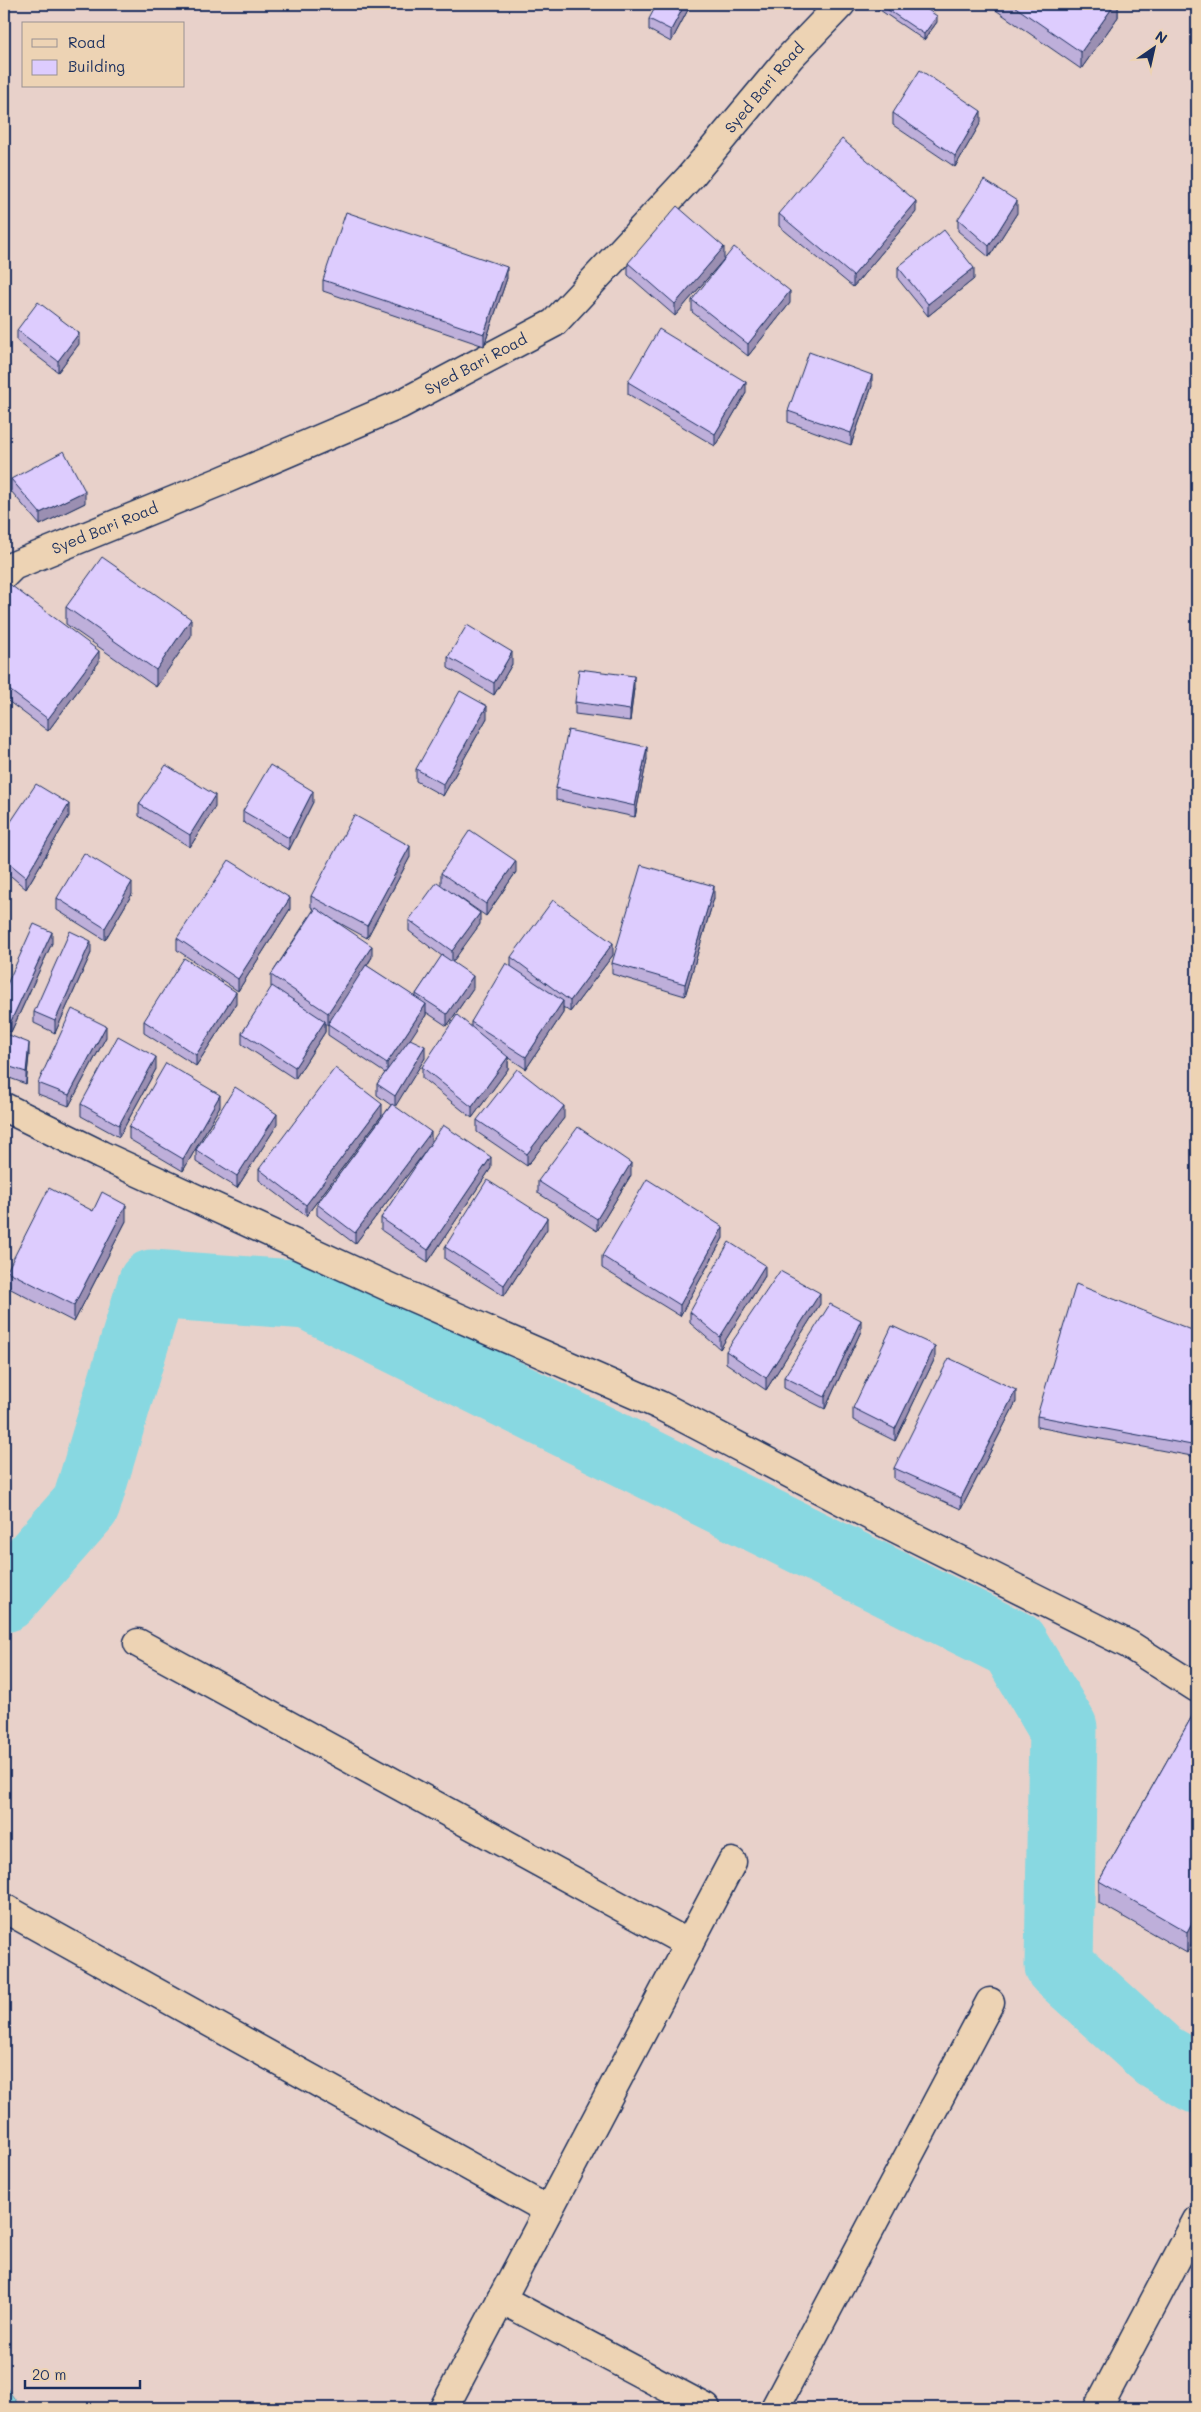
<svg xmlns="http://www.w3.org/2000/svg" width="1201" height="2412" font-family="Mali,sans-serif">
<rect width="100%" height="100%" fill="#e8d1ca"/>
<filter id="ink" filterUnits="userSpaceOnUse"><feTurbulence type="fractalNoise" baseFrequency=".02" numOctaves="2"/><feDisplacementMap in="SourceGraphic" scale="10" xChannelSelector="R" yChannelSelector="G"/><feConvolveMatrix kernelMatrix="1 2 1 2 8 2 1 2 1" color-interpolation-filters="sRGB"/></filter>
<g filter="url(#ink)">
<path fill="#88d8e1" stroke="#5c94ad" d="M4 2384 21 2408H4Z"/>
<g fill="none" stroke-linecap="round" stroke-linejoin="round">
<path stroke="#88d8e1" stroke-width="69" d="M4 1598 86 1505 152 1284 308 1295 1014 1645 1063 1728 1059 1966 1158 2056 1197 2079"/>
<defs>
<g id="minor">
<path id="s1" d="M4 575 13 566 219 482 399 405 554 323 690 177 790 57 841 4"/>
<path d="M4 1107 101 1155 391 1288 659 1405 871 1516 1128 1644 1197 1688"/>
<path d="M138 1643 689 1944"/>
<path d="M4 1908 548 2210"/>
<path d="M501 2299 706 2408"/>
<path d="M444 2408 732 1862"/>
<path d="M775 2408 990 2002"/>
<path d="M1098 2408 1197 2220"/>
</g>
</defs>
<use href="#minor" stroke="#1b2f5e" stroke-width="31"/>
<use href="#minor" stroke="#edd3b4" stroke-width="28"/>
</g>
<g fill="#beafda" stroke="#1b2f5e">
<path d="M691 4 671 42 649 30V19Z"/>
<path d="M874 4H919L937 22 924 40 874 6Z"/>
<path d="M925 4H934L931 8Z"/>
<path d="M987 4H1118V17L1081 69Z"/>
<path d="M893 113 981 122 955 167 893 125Z"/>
<path d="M916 212 853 287 779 226V214Z"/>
<path d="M1017 213 989 257 958 231V219Z"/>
<path d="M724 259 675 316 628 275V263Z"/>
<path d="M898 267 974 279 928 316 898 279Z"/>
<path d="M507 278 484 346 323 291V280Z"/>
<path d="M692 300 790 303 748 356 692 312Z"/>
<path d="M17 330 79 344 58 372 17 341Z"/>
<path d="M628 382 746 393 715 446 628 394Z"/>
<path d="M872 386 851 445 788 422V411Z"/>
<path d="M11 479 85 503 40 525 11 491Z"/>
<path d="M4 580 99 662 48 731 4 698Z"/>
<path d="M66 607 191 636 156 687 66 624Z"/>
<path d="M448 657 512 664 494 695 448 668Z"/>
<path d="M634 688 630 721 575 714V702Z"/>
<path d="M487 718 443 796 416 781V769Z"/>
<path d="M647 759 635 817 556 800V788Z"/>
<path d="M313 802 289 850 243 822V811Z"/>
<path d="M139 804 215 807 190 847 139 816Z"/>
<path d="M69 816 26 889 4 870V832Z"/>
<path d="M410 857 367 938 334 920 372 957 367 966 416 998V994L442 956 409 931V920L441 884V873L516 872 486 916 457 896 480 924 452 962 473 988 447 1026 426 1012V1015L409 1040 425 1058 395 1106 431 1144 491 1168 428 1262 381 1230V1218L431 1144 355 1244 317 1215V1204L391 1105 377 1095V1084L385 1073 328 1035V1025L325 1023V1032L295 1079 242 1044V1033L272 988 271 987V975L314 909 311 907V896Z"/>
<path d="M132 894 105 940 57 910V898Z"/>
<path d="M714 898 685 996 612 974V963Z"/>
<path d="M290 909 238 991 177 950V938Z"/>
<path d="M52 943 11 1032 4 1029V991Z"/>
<path d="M91 953 55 1033 34 1023V1012Z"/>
<path d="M613 955 570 1012 563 1007V1013L526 1069 508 1057V1069L472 1118 422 1078V1067L471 1027V1022L511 967V957Z"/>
<path d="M236 1004 196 1066 144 1033V1021Z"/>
<path d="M4 1033 29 1055 26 1084 4 1076Z"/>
<path d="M106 1037 69 1106 38 1094V1083Z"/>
<path d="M156 1069 119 1137 81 1116V1104Z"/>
<path d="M220 1106 183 1171 129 1139V1127Z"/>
<path d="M382 1115 306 1216 259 1180V1169Z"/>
<path d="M564 1118 527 1166 477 1132V1120Z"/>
<path d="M277 1125 237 1188 196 1162V1150Z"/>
<path d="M631 1175 597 1231 538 1193V1181Z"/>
<path d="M93 1211 126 1221 74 1322 7 1287V1271Z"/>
<path d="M547 1229 504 1296 445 1259V1247Z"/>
<path d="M723 1238 680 1316 602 1268V1256Z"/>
<path d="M765 1276 720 1349 690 1323V1312Z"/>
<path d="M820 1304 766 1390 726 1363V1351Z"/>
<path d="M861 1331 825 1409 784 1388V1377Z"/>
<path d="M1197 1332V1457L1037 1427V1416Z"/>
<path d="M935 1358 895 1441 853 1420V1408Z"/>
<path d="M1016 1402 961 1509 894 1479V1468Z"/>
<path d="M1195 1711 1187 1953 1099 1903V1881Z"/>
</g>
<g fill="#9b8fb2" stroke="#1b2f5e">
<path d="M685 4H691L671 42V30Z"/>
<path d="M1115 4H1118V17L1081 69V52Z"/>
<path d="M937 16V22L924 40V34Z"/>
<path d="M981 111V122L955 167V156Z"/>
<path d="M916 201V212L853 287V276Z"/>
<path d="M1017 201V213L989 257V246Z"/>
<path d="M724 247V259L675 316V304Z"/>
<path d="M507 267V278L484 346V334Z"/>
<path d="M974 268V279L928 316V304Z"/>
<path d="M790 291V303L748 356V344Z"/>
<path d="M79 333V344L58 372V361Z"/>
<path d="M872 375V386L851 445V433Z"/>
<path d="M746 382V393L715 446V434Z"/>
<path d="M85 491V503L40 525V513Z"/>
<path d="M191 619V636L156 687V670Z"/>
<path d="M99 651V662L48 731V719Z"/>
<path d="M512 652V664L494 695V683Z"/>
<path d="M634 676V688L630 721V710Z"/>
<path d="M487 706V718L443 796V784Z"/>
<path d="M647 747V759L635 817V806Z"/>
<path d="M313 791V802L289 850V838Z"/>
<path d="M215 795V807L190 847V835Z"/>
<path d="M69 804V816L26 889V877Z"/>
<path d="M410 846V857L367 938V926Z"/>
<path d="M516 861V872L486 916V904Z"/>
<path d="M132 882V894L105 940V928Z"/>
<path d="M714 886V898L685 996V984Z"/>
<path d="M290 898V909L238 991V979Z"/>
<path d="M480 913V924L452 963V951Z"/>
<path d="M52 932V943L11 1032V1021Z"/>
<path d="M91 941V953L55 1033V1021Z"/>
<path d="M613 943V955L570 1012V1001Z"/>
<path d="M372 946V957L328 1025V1013Z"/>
<path d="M473 976V988L447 1026V1014Z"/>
<path d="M236 992V1004L196 1066V1055Z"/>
<path d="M563 1001V1013L526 1069V1057Z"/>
<path d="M426 1004V1015L387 1075V1063Z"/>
<path d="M325 1021V1032L295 1079V1067Z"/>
<path d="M106 1026V1037L69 1106V1095Z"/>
<path d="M29 1043V1055L26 1084V1072Z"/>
<path d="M425 1046V1058L395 1107V1096Z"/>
<path d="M156 1057V1069L119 1137V1125Z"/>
<path d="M508 1057V1069L472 1118V1107Z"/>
<path d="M220 1095V1106L183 1171V1159Z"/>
<path d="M382 1104V1115L306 1216V1205Z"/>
<path d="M564 1106V1118L527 1166V1154Z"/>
<path d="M277 1114V1125L237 1188V1176Z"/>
<path d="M431 1132V1144L355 1244V1233Z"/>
<path d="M491 1157V1168L428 1262V1250Z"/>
<path d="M631 1163V1175L597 1231V1219Z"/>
<path d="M126 1205V1221L74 1322V1305Z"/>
<path d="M547 1218V1229L504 1296V1285Z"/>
<path d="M723 1227V1238L680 1316V1305Z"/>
<path d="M765 1265V1276L720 1349V1337Z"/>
<path d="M820 1293V1304L766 1390V1378Z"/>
<path d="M861 1320V1331L825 1409V1397Z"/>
<path d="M935 1346V1358L895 1441V1429Z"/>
<path d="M1016 1390V1402L961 1509V1498Z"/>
<path d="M1197 1913V1934L1187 1953V1932Z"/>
</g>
<g fill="#ddccfe" stroke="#1b2f5e">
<path d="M657 4H685L671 30 649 19Z"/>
<path d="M879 4H919L937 16 924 34Z"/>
<path d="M1011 4H1115L1081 52Z"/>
<path d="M920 70 981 111 955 156 893 113Z"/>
<path d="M842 139 916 201 853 276 779 214Z"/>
<path d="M984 180 1017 201 989 246 958 219Z"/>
<path d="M677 206 724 247 675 304 628 263Z"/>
<path d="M346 212 507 267 484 334 323 280Z"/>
<path d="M944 230 974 268 928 304 898 267Z"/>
<path d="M734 247 790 291 748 344 692 300Z"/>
<path d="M38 302 79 333 58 361 17 330Z"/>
<path d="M659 329 746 382 715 434 628 382Z"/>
<path d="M809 352 872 375 851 433 788 411Z"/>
<path d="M64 451 85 491 40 513 11 479Z"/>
<path d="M102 557 191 619 156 670 66 607Z"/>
<path d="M4 580 99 651 48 719 4 686Z"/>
<path d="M467 625 512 652 494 683 448 657Z"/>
<path d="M579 669 634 676 630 710 575 702Z"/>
<path d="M460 691 487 706 443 784 416 769Z"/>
<path d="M568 730 647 747 635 806 556 788Z"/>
<path d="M166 765 215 795 190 835 139 804Z"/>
<path d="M270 765 313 791 289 838 243 811Z"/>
<path d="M36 784 69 804 26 877 4 859V832Z"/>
<path d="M354 815 410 846 367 926 311 896Z"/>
<path d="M470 830 516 861 486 904 441 873Z"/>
<path d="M84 853 132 882 105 928 57 898Z"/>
<path d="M229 860 290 898 238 979 177 938Z"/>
<path d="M641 865 714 886 685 984 612 963Z"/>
<path d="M437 882 480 913 452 951 409 920Z"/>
<path d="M553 900 613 943 570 1001 511 957Z"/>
<path d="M316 908 372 946 328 1013 271 975Z"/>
<path d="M34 924 52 932 11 1021 4 1018V991Z"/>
<path d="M70 931 91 941 55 1021 34 1012Z"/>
<path d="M442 955 473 976 447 1014 416 994Z"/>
<path d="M184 958 236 992 196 1055 144 1021Z"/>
<path d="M506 963 563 1001 526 1057 471 1022Z"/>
<path d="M366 965 426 1004 387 1063 328 1024Z"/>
<path d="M272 986 325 1021 295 1067 242 1033Z"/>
<path d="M72 1009 106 1026 69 1095 38 1083Z"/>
<path d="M457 1015 508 1057 472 1107 422 1067Z"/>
<path d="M4 1033 29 1043 26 1072 4 1065Z"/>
<path d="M118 1036 156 1057 119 1125 81 1104Z"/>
<path d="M410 1039 425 1046 395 1096 377 1084Z"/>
<path d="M166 1063 220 1095 183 1159 129 1127Z"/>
<path d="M335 1068 382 1104 306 1205 259 1169Z"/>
<path d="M517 1069 564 1106 527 1154 477 1120Z"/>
<path d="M235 1087 277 1114 237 1176 196 1150Z"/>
<path d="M392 1104 431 1132 355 1233 317 1204Z"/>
<path d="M443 1125 491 1157 428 1250 381 1218Z"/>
<path d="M578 1127 631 1163 597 1219 538 1181Z"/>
<path d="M647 1179 723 1227 680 1305 602 1256Z"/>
<path d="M487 1180 547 1218 504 1285 445 1247Z"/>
<path d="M49 1188 93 1211 102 1192 126 1205 74 1305 7 1271Z"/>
<path d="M729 1242 765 1265 720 1337 690 1312Z"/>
<path d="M780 1271 820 1293 766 1378 726 1351Z"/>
<path d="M1076 1284 1197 1332V1446L1037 1416Z"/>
<path d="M830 1304 861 1320 825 1397 784 1377Z"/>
<path d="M892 1326 935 1346 895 1429 853 1408Z"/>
<path d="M949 1358 1016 1390 961 1498 894 1468Z"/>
<path d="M1195 1711 1197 1712V1913L1187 1932 1099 1881Z"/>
</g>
</g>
<g text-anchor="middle" stroke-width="4.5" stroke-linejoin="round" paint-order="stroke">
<g font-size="15" fill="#1b2f5e" stroke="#edd3b4">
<text dy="5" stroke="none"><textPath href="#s1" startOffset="922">Syed Bari Road</textPath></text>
<text dy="5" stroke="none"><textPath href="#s1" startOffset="518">Syed Bari Road</textPath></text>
<text dy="5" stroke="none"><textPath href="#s1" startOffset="112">Syed Bari Road</textPath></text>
</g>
</g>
<rect width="1201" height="2412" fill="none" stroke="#edd3b4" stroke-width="20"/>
<rect x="10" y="10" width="1181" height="2392" fill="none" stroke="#1b2f5e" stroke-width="2" filter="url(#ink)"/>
<rect x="22" y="22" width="162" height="65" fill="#edd3b4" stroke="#999192"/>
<rect x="32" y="39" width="25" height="8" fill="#edd3b4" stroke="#999192"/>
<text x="68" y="48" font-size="15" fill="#1b2f5e">Road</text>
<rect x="32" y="60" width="25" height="15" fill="#ddccfe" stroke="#999192"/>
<text x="68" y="72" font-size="15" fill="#1b2f5e">Building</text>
<g transform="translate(1154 48) rotate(34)" stroke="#edd3b4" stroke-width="4" paint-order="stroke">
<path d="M0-4L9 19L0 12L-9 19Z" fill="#1b2f5e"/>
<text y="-8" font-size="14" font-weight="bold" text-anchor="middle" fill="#1b2f5e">N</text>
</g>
<path d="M25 2380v8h115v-8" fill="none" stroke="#1b2f5e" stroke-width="2.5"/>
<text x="32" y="2380" font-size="15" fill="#1b2f5e" stroke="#edd3b4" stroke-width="4" paint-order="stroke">20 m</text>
</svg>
